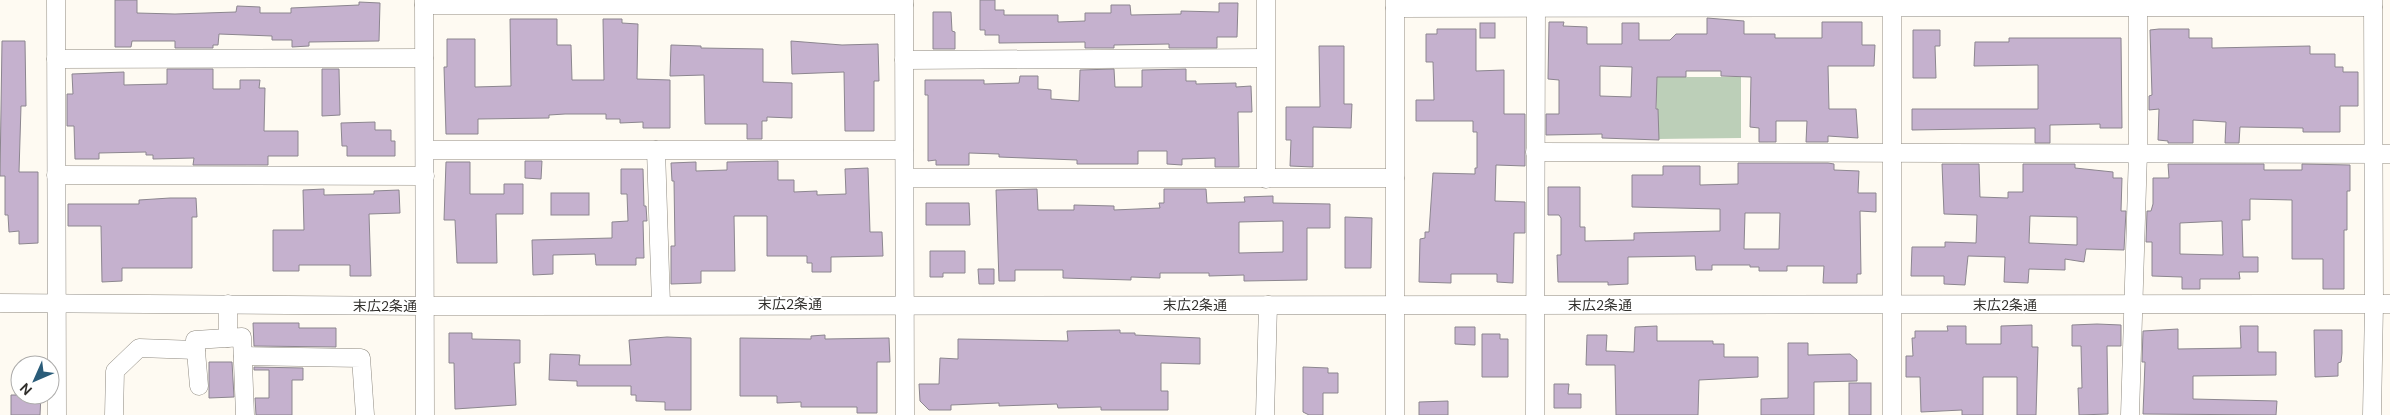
<svg xmlns="http://www.w3.org/2000/svg" width="2390" height="415" font-family="'DM Sans','Noto Sans JP',sans-serif">
<rect width="100%" height="100%" fill="#fefaf2"/>
<path fill="#bccfb8" d="M1656 77H1741V138L1657 139Z"/>
<g fill="#c5b1ce" stroke="#8c868f" fill-rule="evenodd">
<path d="M115 0H137V13L175 14 236 12 237 6 260 7V13H291V8L359 5V2L380 3 379 41 309 42V46L292 47V40H272V36L219 34 218 45H213V48H175V41H132L131 47H115Z"/>
<path d="M980 0H995V10H1004V15H1058V22L1085 21V13H1111V5H1130L1131 15 1181 14V11L1219 12V3H1238L1237 37H1217V48H1169V44L1114 45V48H1085V42L999 43V35H985V30H980Z"/>
<path d="M933 12H951L952 31 955 32V49H933Z"/>
<path d="M1707 18 1744 21V34H1775V38H1822V22H1862V45H1875L1874 66H1828L1829 109H1856L1858 138 1828 136V142H1806L1807 121H1776V142H1759V128L1750 127 1751 77 1721 76V71H1686V77H1657L1656 109H1658L1659 140 1602 138V134L1546 135V114H1559V80L1548 79 1549 22H1564L1563 26 1587 27V44H1622V23H1639V40H1670L1676 34H1707ZM1600 66 1632 67 1631 97 1600 96Z"/>
<path d="M510 19H557V45H571L572 80H604L603 19H622V23L638 24 637 79 670 80V128H643V122L620 123V119H606V114H565L549 115V118L478 119V134H446L444 67H447V39H475V87L511 86Z"/>
<rect x="1480" y="23" width="15" height="15"/>
<path d="M1437 29H1476V71L1504 70V114H1525V166L1496 165 1495 201 1525 202V233H1514L1513 283 1497 282V274H1451V283L1419 282 1420 239 1425 238V232H1429L1433 173 1475 174V168H1477V132H1473V121H1416V100H1434L1433 62H1426V34H1437Z"/>
<path d="M2159 29H2189V38H2212V48L2310 46V54H2335V67H2343V72H2358V106H2340V132H2303V128L2240 127 2239 143H2225L2226 122 2193 120V143H2168V141L2158 140 2159 109 2149 110V96L2152 95 2150 30Z"/>
<path d="M1913 30H1940V46H1935L1936 78H1913Z"/>
<path d="M2009 38H2121L2122 128H2100V124L2050 125V143H2035V128L1912 130V109H2038V65L1974 66 1975 42H2009Z"/>
<path d="M2 41H25L26 106H21L19 172H38V243L19 244V231L9 232 8 215H5V176H0Z"/>
<path d="M791 41 842 45 878 44 879 81H874V131H845L844 72 792 74Z"/>
<path d="M671 45 701 46V48L763 49V82L792 83V118L767 117V121H762V139H747V124H705L704 75 670 76Z"/>
<path d="M1319 46H1344V104H1352L1351 128 1313 127V167L1290 166 1291 140H1286V107H1320Z"/>
<path d="M167 69H213V89H240V80H260L259 88H265L264 131H298V156H268V165H193L194 158 153 159V155H146V152L99 153V159H75L74 126H67V94H73L72 74 124 72V85L167 84Z"/>
<path d="M322 69H339L340 115 322 116Z"/>
<path d="M1114 69 1115 87H1142V70L1186 69V81H1196V84L1236 83V87L1251 86 1252 112H1238L1239 167H1215V158L1182 159V165L1167 164V151H1138V164H1077V160L999 157V154L969 153V165H936V160L928 161V95H925V80H984V84L1019 83 1020 76H1038V89L1051 90V99L1079 101 1080 70Z"/>
<path d="M375 122V130H391V141H395V156H347V146H342L341 123Z"/>
<path d="M525 161H542L541 179 525 178Z"/>
<path d="M778 161V180H794V192L817 191V195L846 194 845 169 868 168 870 232H882L883 256 831 257V272H812V263H807V256H767V216H734L735 271H701V283L671 284V246H675L674 181H672L671 163 696 162V171L727 170V162Z"/>
<path d="M446 162H470V194H504V184H523V214H496L497 263H457L455 220H444Z"/>
<path d="M1738 163H1828L1834 164V170L1859 171 1858 193H1876V212L1860 211 1861 274H1857V283H1823L1824 266H1787V271H1759V267H1750V265H1712V270H1696L1695 256 1628 257V284L1608 285V282H1558L1557 255H1561V218L1559 215H1548V187H1580V227H1585V241L1634 240V233L1720 231V209L1632 207V175H1663V166H1700V185L1738 184ZM1745 213H1780L1779 249H1744Z"/>
<path d="M1942 164H1979L1980 197 2008 198V192H2023V164H2075V168L2113 172V178H2122L2121 211H2126L2124 250 2086 249 2084 262 2065 259V270L2029 269 2028 283 2004 282 2005 257 1968 256 1965 285 1944 284V276H1911L1912 247H1945V242L1976 243 1977 215 1944 214ZM2030 216 2077 217V245L2029 243Z"/>
<path d="M2168 164H2264V170H2302V164L2350 165V191H2347V230H2344V289H2323V259H2292V200L2250 199V220H2242L2243 257H2258V272H2239L2240 279H2200V289H2182V277L2152 276V242H2146L2147 211H2151L2153 204V178H2169ZM2222 221 2223 255 2180 254V223Z"/>
<path d="M621 169H643L644 206H646L647 221H643L644 258H636V265H596L595 254 553 255V274L533 275 532 240 612 238V222L628 221 627 194H621Z"/>
<path d="M324 189V195L374 194V191L399 190 400 213 369 214 371 276H350V265H299V271H273V230H304L303 190Z"/>
<path d="M1037 189 1038 210H1074V205L1114 206V210L1160 208 1159 203H1164V189H1206L1207 203 1245 202 1244 197 1273 196V203L1330 204V228H1307V280L1244 281V275L1209 276V273H1160V278L1131 277V280L1063 278V270H1015V281H999L996 190ZM1283 221V252L1239 253V222Z"/>
<rect x="551" y="193" width="38" height="22"/>
<path d="M170 198H196L197 217H192V268H122V281L102 282 101 226H68V204H139V200Z"/>
<path d="M926 203H969L970 225H926Z"/>
<path d="M1345 217 1372 218 1371 268H1345Z"/>
<path d="M930 251H965V273H943V277H930Z"/>
<path d="M978 269H994V284H979Z"/>
<path d="M253 323H299V328H336V347L254 346Z"/>
<path d="M2097 324 2121 325V346H2107L2108 414 2079 415 2078 388H2082L2081 346H2072V325Z"/>
<path d="M2032 325V347H2038L2036 415H2017V377H1983V415H1962V410L1921 412 1920 377H1906V356H1913L1912 338H1915V331H1948L1947 326H1966V344H2001V326Z"/>
<path d="M1657 326V341H1713V344H1724V357H1758V377L1699 380 1698 415H1616L1615 365H1586L1587 335H1607L1606 351 1634 352 1635 327Z"/>
<path d="M2240 326H2258V352H2276V375L2193 376V399L2277 401 2276 415 2143 414 2145 362H2142L2143 331 2178 329V349L2241 348Z"/>
<path d="M1455 327H1475V345L1455 344Z"/>
<path d="M1120 330V333H1135V335L1200 338V364L1161 363V391H1168V410H1101V407L1058 408 1057 404 999 406V403L951 405V410H929L920 401 919 384H939L940 358 958 359V339L1068 341 1067 331Z"/>
<path d="M2314 330H2342V353L2341 362 2338 363V376L2315 377Z"/>
<path d="M449 333H472V339L520 340V363H514L516 405 455 409 454 363H449Z"/>
<path d="M1482 334H1500V339H1508V377H1482Z"/>
<path d="M825 335V339L889 338 890 362H877V413H857V407H801V402L777 403V396H740V338L811 339V336Z"/>
<path d="M667 337 691 338V410H665V402L636 401V395H631V386H577V381L549 380 550 354 580 355 579 365H631L629 340Z"/>
<path d="M1788 343H1808V355L1850 354 1857 360V381L1814 382V415H1761V399L1788 398Z"/>
<path d="M209 362H232L234 397 209 398Z"/>
<path d="M254 367 303 368V380H292V415H256L255 398H269V370H254Z"/>
<path d="M1303 367 1328 368V373H1338V393H1323V415H1309L1303 412Z"/>
<rect x="1849" y="383" width="22" height="32"/>
<path d="M1554 384H1569L1568 394H1581V408H1554Z"/>
<path d="M11 395H41L40 415H11Z"/>
<path d="M1448 401V415H1419V402Z"/>
</g>
<g fill="none" stroke-linecap="round" stroke-linejoin="round">
<defs>
<g id="minor">
<path d="M56 0 57 415"/>
<path d="M424 0 425 415"/>
<path d="M904 0 905 415"/>
<path d="M424 5H904"/>
<path d="M1395 8 2373 7"/>
<path d="M56 59 424 58"/>
<path d="M904 60 1265 58"/>
<path d="M425 150H904"/>
<path d="M656 150 661 304"/>
<path d="M1535 152 2390 154"/>
<path d="M56 175 425 176"/>
<path d="M905 178H1395"/>
<path d="M1266 179V0"/>
<path d="M0 303 425 306 2390 304"/>
<path d="M228 304V338"/>
<path d="M243 356 361 358 365 415"/>
<path d="M199 386 195 340 242 337 245 415"/>
<path d="M114 415 115 371 139 348 196 350"/>
<path d="M1265 415 1268 305"/>
<path d="M1395 415V0"/>
<path d="M1535 415 1536 0"/>
<path d="M1892 415V0"/>
<path d="M2130 415 2138 152V0"/>
<path d="M2372 415 2374 304 2373 0"/>
</g>
</defs>
<use href="#minor" stroke="#8f8a81" stroke-width="19"/>
<use href="#minor" stroke="#fff" stroke-width="18"/>
</g>
<g text-anchor="middle" stroke-width="4" stroke-linejoin="round" paint-order="stroke">
<g font-size="14" fill="#312f2c" stroke="#fff">
<text x="790" y="309">末広2条通</text>
<text x="1195" y="310">末広2条通</text>
<text x="1600" y="310">末広2条通</text>
<text x="2005" y="310">末広2条通</text>
<text x="385" y="311">末広2条通</text>
</g>
</g>
<g transform="translate(35 380) rotate(225)"><circle r="24" fill="#ffffff" stroke="#adacab"/>
<path d="M0-4L9 19L0 12L-9 19Z" fill="#2a5c79"/>
<text y="-8" font-size="14" font-weight="bold" text-anchor="middle" fill="#312f2c">N</text>
</g>
</svg>
